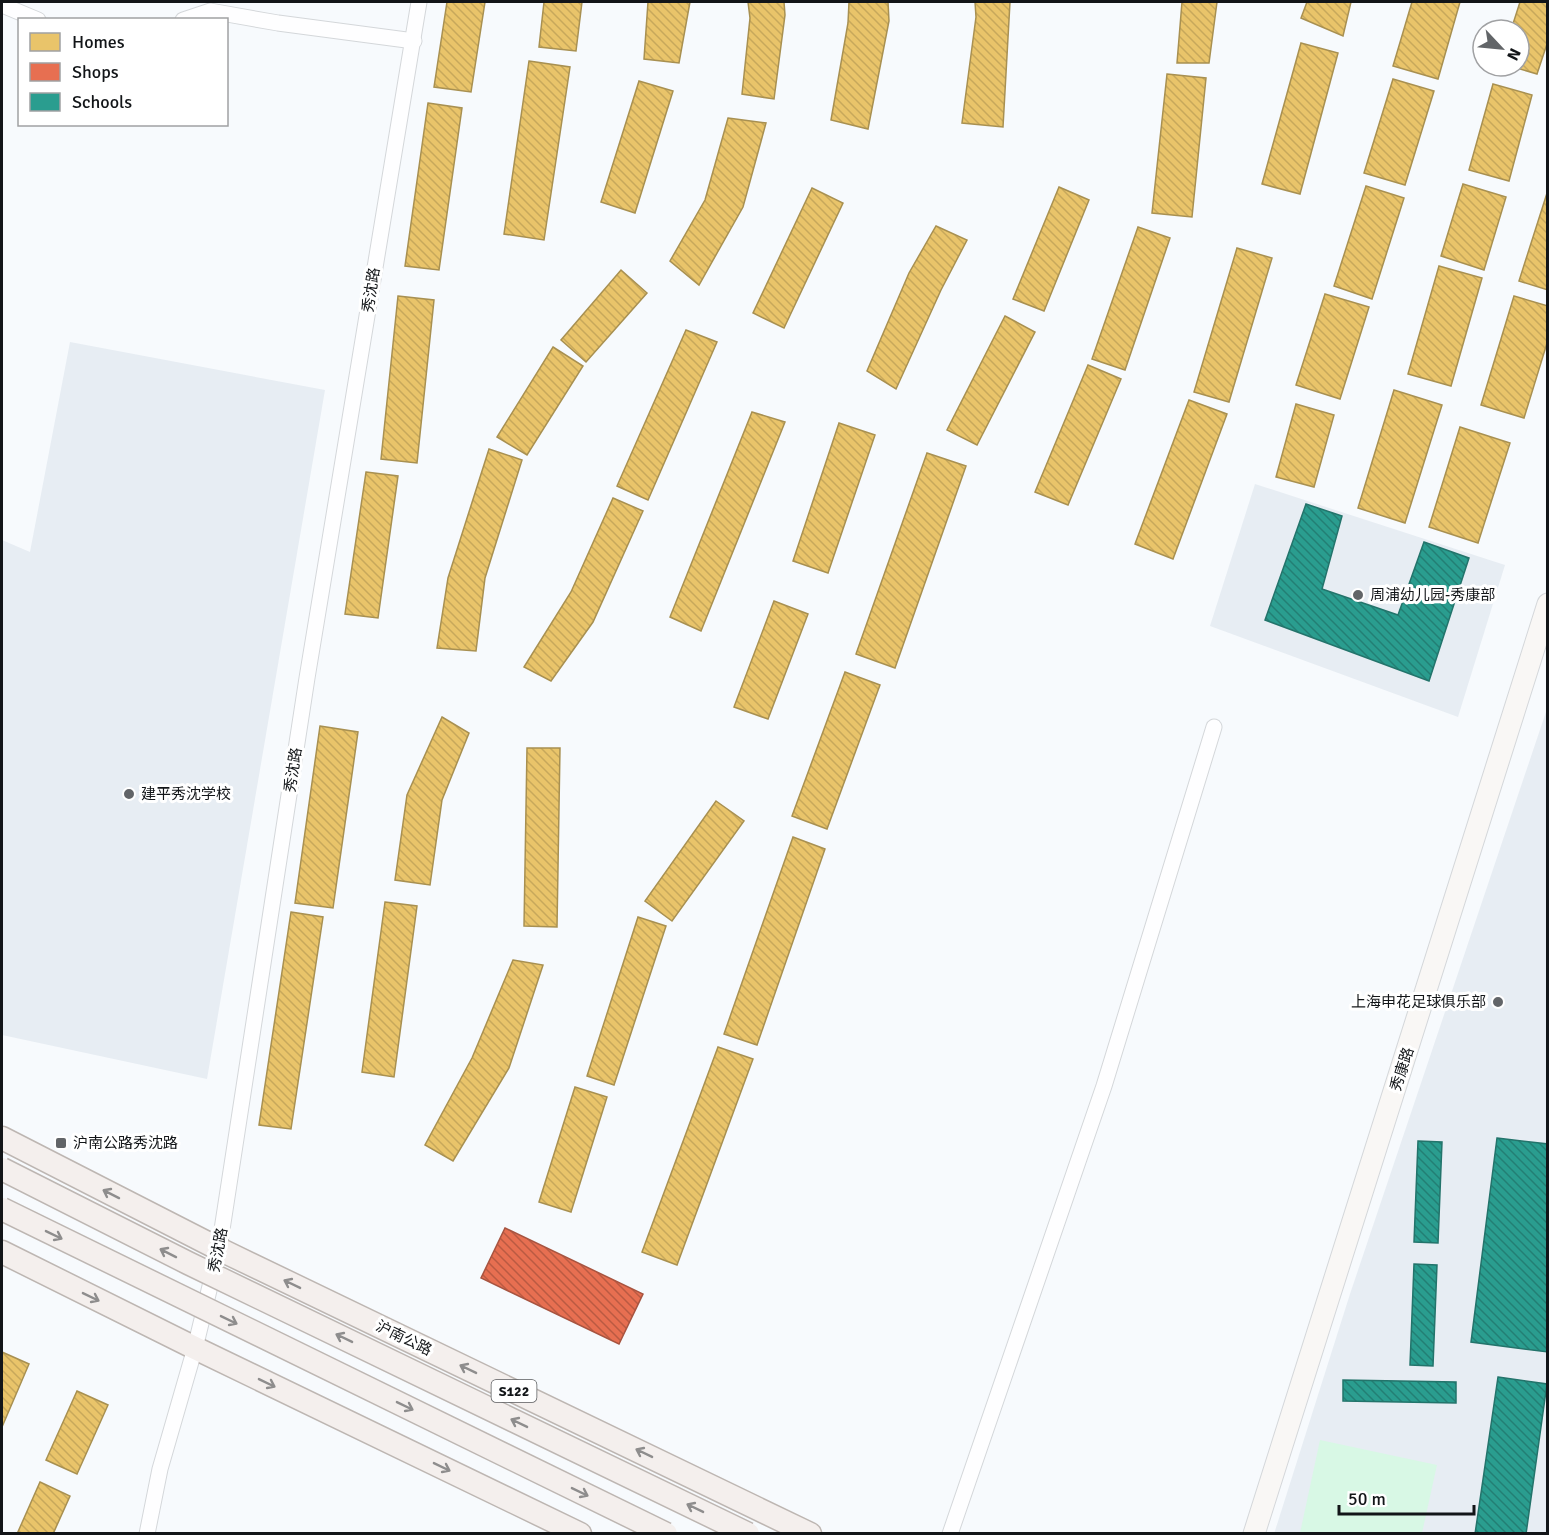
<svg xmlns="http://www.w3.org/2000/svg" width="1549" height="1535" font-family="Signika,'Noto Sans SC',sans-serif">
<defs>
<pattern id="homes-back-hatch" width="6" height="6" patternUnits="userSpaceOnUse" patternTransform="scale(1.5)"><rect width="6" height="6" fill="#e9c46a"/><path d="M-1 5l2 2M0 0l6 6M5-1l2 2" fill="none" stroke="#c7a85b"/></pattern>
<pattern id="shops-back-hatch" width="6" height="6" patternUnits="userSpaceOnUse" patternTransform="scale(1.5)"><rect width="6" height="6" fill="#e76f51"/><path d="M-1 5l2 2M0 0l6 6M5-1l2 2" fill="none" stroke="#ba5a42"/></pattern>
<pattern id="schools-back-hatch" width="6" height="6" patternUnits="userSpaceOnUse" patternTransform="scale(1.5)"><rect width="6" height="6" fill="#2a9d8f"/><path d="M-1 5l2 2M0 0l6 6M5-1l2 2" fill="none" stroke="#237f74"/></pattern>
</defs>
<rect width="100%" height="100%" fill="#f7fafd"/>
<g fill="#e7edf3">
<path d="M70 342 325 390 207 1079 2 1035V540L30 552Z"/>
<path d="M1255 484 1505 565 1458 717 1210 626Z"/>
<path d="M1547 709V1533L1274 1534 1350 1294Z"/>
</g>
<path fill="#d8f8e5" d="M1320 1440 1437 1465 1422 1533H1300Z"/>
<g fill="url(#homes-back-hatch)" stroke="#a89051" stroke-width="1.5">
<path d="M447 2H485L471 92 434 87Z"/>
<path d="M544 2H582L576 51 539 47Z"/>
<path d="M648 2H690L679 63 644 59Z"/>
<path d="M748 2H784L785 15 774 99 742 94 750 18Z"/>
<path d="M849 2H888L889 21 868 129 831 120 848 23Z"/>
<path d="M975 2H1010L1003 127 962 123 976 17Z"/>
<path d="M1182 2H1217L1209 63H1177Z"/>
<path d="M1307 2H1351L1343 36 1301 18Z"/>
<path d="M1412 2H1460L1438 79 1393 66Z"/>
<path d="M1520 2H1548V41L1537 74 1510 66H1519V30H1511Z"/>
<path d="M1301 43 1338 53 1300 194 1262 184Z"/>
<path d="M529 61 570 67 544 240 504 234Z"/>
<path d="M1167 74 1206 78 1192 217 1152 213Z"/>
<path d="M1393 79 1434 91 1405 185 1364 173Z"/>
<path d="M639 81 673 91 635 213 601 202Z"/>
<path d="M1493 84 1532 95 1509 181 1469 170Z"/>
<path d="M428 103 462 108 439 270 405 266Z"/>
<path d="M728 118 766 123 743 207 699 285 670 261 705 200Z"/>
<path d="M1463 184 1506 197 1484 270 1441 256Z"/>
<path d="M1366 186 1404 198 1372 299 1334 286Z"/>
<path d="M1059 187 1089 200 1044 311 1013 299Z"/>
<path d="M812 188 843 203 784 328 753 313Z"/>
<path d="M1548 190V290L1519 281Z"/>
<path d="M936 226 967 240 941 290 896 389 867 371 909 273Z"/>
<path d="M1138 227 1170 238 1125 370 1092 359Z"/>
<path d="M1237 248 1272 258 1229 402 1194 392Z"/>
<path d="M1439 266 1482 278 1451 386 1408 374Z"/>
<path d="M621 270 647 293 586 362 561 340Z"/>
<path d="M1325 294 1369 307 1340 399 1296 385Z"/>
<path d="M398 296 434 300 417 463 381 459Z"/>
<path d="M1514 296 1548 306V340L1524 418 1481 405Z"/>
<path d="M1005 316 1035 332 977 445 947 430Z"/>
<path d="M686 330 717 342 648 500 617 486Z"/>
<path d="M553 347 583 366 527 455 497 437Z"/>
<path d="M1088 365 1121 379 1068 505 1035 492Z"/>
<path d="M1394 390 1442 405 1405 523 1358 508Z"/>
<path d="M1189 400 1227 414 1173 559 1135 544Z"/>
<path d="M1296 404 1334 415 1314 487 1276 477Z"/>
<path d="M752 412 785 422 701 631 670 617Z"/>
<path d="M839 423 875 435 828 573 793 561Z"/>
<path d="M1460 427 1510 443 1478 543 1429 527Z"/>
<path d="M489 449 522 460 485 578 476 651 437 648 448 578Z"/>
<path d="M927 453 966 466 895 668 856 654Z"/>
<path d="M366 472 398 476 378 618 345 614Z"/>
<path d="M613 498 643 511 593 622 551 681 524 667 571 592Z"/>
<path d="M774 601 808 614 768 719 734 707Z"/>
<path d="M845 672 880 685 827 829 792 816Z"/>
<path d="M442 717 469 733 442 800 430 885 395 880 407 795Z"/>
<path d="M320 726 358 732 333 908 295 903Z"/>
<path d="M527 748H560L557 927 524 926Z"/>
<path d="M716 801 744 821 672 921 645 901Z"/>
<path d="M793 837 825 849 757 1045 724 1034Z"/>
<path d="M385 902 417 906 394 1077 362 1072Z"/>
<path d="M291 912 323 917 291 1129 259 1125Z"/>
<path d="M638 917 666 926 614 1085 587 1076Z"/>
<path d="M513 960 543 965 509 1068 453 1161 425 1145 472 1058Z"/>
<path d="M718 1047 753 1059 677 1265 642 1252Z"/>
<path d="M575 1087 607 1097 571 1212 539 1202Z"/>
<path d="M2 1352 29 1364 2 1427Z"/>
<path d="M77 1391 108 1405 77 1474 46 1460Z"/>
<path d="M40 1482 70 1496 53 1534H17Z"/>
</g>
<path fill="url(#shops-back-hatch)" stroke="#a75440" stroke-width="1.5" d="M505 1228 643 1294 619 1344 481 1278Z"/>
<g fill="url(#schools-back-hatch)" stroke="#23746b" stroke-width="1.5">
<path d="M1306 504 1342 516 1322 589 1398 615 1424 542 1469 558 1429 681 1265 620Z"/>
<path d="M1497 1138 1548 1144V1352L1471 1342Z"/>
<path d="M1418 1141 1442 1142 1438 1243 1414 1242Z"/>
<path d="M1414 1264 1437 1265 1433 1366 1410 1365Z"/>
<path d="M1498 1377 1547 1384 1526 1534H1475Z"/>
<path d="M1343 1380 1456 1382V1403L1343 1401Z"/>
</g>
<g fill="none" stroke-linecap="round" stroke-linejoin="round">
<defs>
<g id="street">
<path d="M2 5 38 20"/>
<path d="M183 20 210 11 278 23 414 41"/>
<path d="M147 1534 160 1469 195 1348 219 1249 307 678 419 2"/>
<path d="M950 1534 1104 1086 1214 727"/>
</g>
<path id="secondary" d="M1254 1534 1548 604"/>
<g id="primary">
<path d="M2 1138 219 1249 810 1534"/>
<path d="M2 1252 195 1348 580 1534"/>
</g>
</defs>
<use href="#street" stroke="#d4d7da" stroke-width="17"/>
<use href="#secondary" stroke="#d4d7da" stroke-width="23"/>
<use href="#primary" stroke="#bdb6b2" stroke-width="25"/>
<use href="#street" stroke="#fefeff" stroke-width="15"/>
<use href="#secondary" stroke="#f9f7f5" stroke-width="21"/>
<use href="#primary" stroke="#f4efed" stroke-width="22"/>
<defs>
<g id="primary-bridge">
<path d="M2 1169 188 1263 748 1534"/>
<path d="M2 1209 666 1534"/>
</g>
</defs>
<use href="#primary-bridge" stroke="#bdb6b2" stroke-width="25" stroke-linecap="butt"/>
<use href="#primary-bridge" stroke="#f4efed" stroke-width="22"/>
</g>
<defs><path id="oneway-shaft" d="M-6 0H5M1.5-3L5.5 0L1.5 3" fill="none" stroke-width="1.6" stroke-linecap="round" stroke-linejoin="round" transform="scale(1.5)"/></defs>
<g stroke="#8e8d8d">
<use href="#oneway-shaft" transform="translate(111 1194) rotate(-153)"/>
<use href="#oneway-shaft" transform="translate(54 1235) rotate(26)"/>
<use href="#oneway-shaft" transform="translate(168 1253) rotate(-153)"/>
<use href="#oneway-shaft" transform="translate(292 1284) rotate(-154)"/>
<use href="#oneway-shaft" transform="translate(91 1297) rotate(26)"/>
<use href="#oneway-shaft" transform="translate(229 1320) rotate(26)"/>
<use href="#oneway-shaft" transform="translate(344 1338) rotate(-154)"/>
<use href="#oneway-shaft" transform="translate(468 1369) rotate(-154)"/>
<use href="#oneway-shaft" transform="translate(267 1383) rotate(26)"/>
<use href="#oneway-shaft" transform="translate(405 1406) rotate(26)"/>
<use href="#oneway-shaft" transform="translate(519 1423) rotate(-154)"/>
<use href="#oneway-shaft" transform="translate(644 1453) rotate(-154)"/>
<use href="#oneway-shaft" transform="translate(442 1467) rotate(26)"/>
<use href="#oneway-shaft" transform="translate(580 1492) rotate(26)"/>
<use href="#oneway-shaft" transform="translate(695 1508) rotate(-154)"/>
</g>
<g fill="#626568" stroke="#fff" stroke-width="2">
<circle cx="1358" cy="595" r="6"/>
<circle cx="129" cy="794" r="6"/>
<circle cx="1498" cy="1002" r="6"/>
<rect x="55" y="1137" width="12" height="12" rx="3"/>
</g>
<g text-anchor="middle" stroke-width="6" stroke-linejoin="round" paint-order="stroke">
<rect fill="#fff" stroke="#595b5d" stroke-width="1.5" x="491.5" y="1380" width="45" height="22" rx="4.5"/>
<g font-size="14" font-weight="bold" fill="#121518">
<text x="514" y="1396">S122</text>
</g>
<g font-size="15" fill="#121518" stroke="#fff">
<text transform="translate(371 290) rotate(-81)" y="5">秀沈路</text>
<text transform="translate(293 770) rotate(-81)" y="5">秀沈路</text>
<text transform="translate(1402 1069) rotate(-72)" y="5">秀康路</text>
<text transform="translate(218 1250) rotate(-79)" y="5">秀沈路</text>
<text transform="translate(404 1338) rotate(26)" y="5">沪南公路</text>
</g>
<g font-size="15" fill="#121518" stroke="#fff" text-anchor="start">
<text x="1370" y="600">周浦幼儿园-秀康部</text>
<text x="141" y="799">建平秀沈学校</text>
<text x="1486" y="1007" text-anchor="end">上海申花足球俱乐部</text>
<text x="73" y="1148">沪南公路秀沈路</text>
</g>
</g>
<rect width="1549" height="1535" fill="none" stroke="#121518" stroke-width="6"/>
<rect x="18" y="18" width="210" height="108" fill="#ffffff" stroke="#a0a1a3" stroke-width="1.5"/>
<rect x="30" y="33" width="30" height="18" fill="#e9c46a" stroke="#a0a1a3" stroke-width="1.5"/>
<text x="72" y="48" font-size="18" fill="#121518">Homes</text>
<rect x="30" y="63" width="30" height="18" fill="#e76f51" stroke="#a0a1a3" stroke-width="1.5"/>
<text x="72" y="78" font-size="18" fill="#121518">Shops</text>
<rect x="30" y="93" width="30" height="18" fill="#2a9d8f" stroke="#a0a1a3" stroke-width="1.5"/>
<text x="72" y="108" font-size="18" fill="#121518">Schools</text>
<g transform="translate(1501 48) rotate(116)"><circle r="28" fill="#ffffff" stroke="#a0a1a3" stroke-width="1.5"/>
<path d="M0-4.5L10 22L0 15L-10 22Z" fill="#626568"/>
<text y="-9" font-size="16" font-weight="bold" text-anchor="middle" fill="#121518">N</text>
</g>
<path d="M1339 1505v9h135v-9" fill="none" stroke="#121518" stroke-width="3"/>
<text x="1348" y="1505" font-size="18" fill="#121518" stroke="#ffffff" stroke-width="4.5" paint-order="stroke">50 m</text>
</svg>
